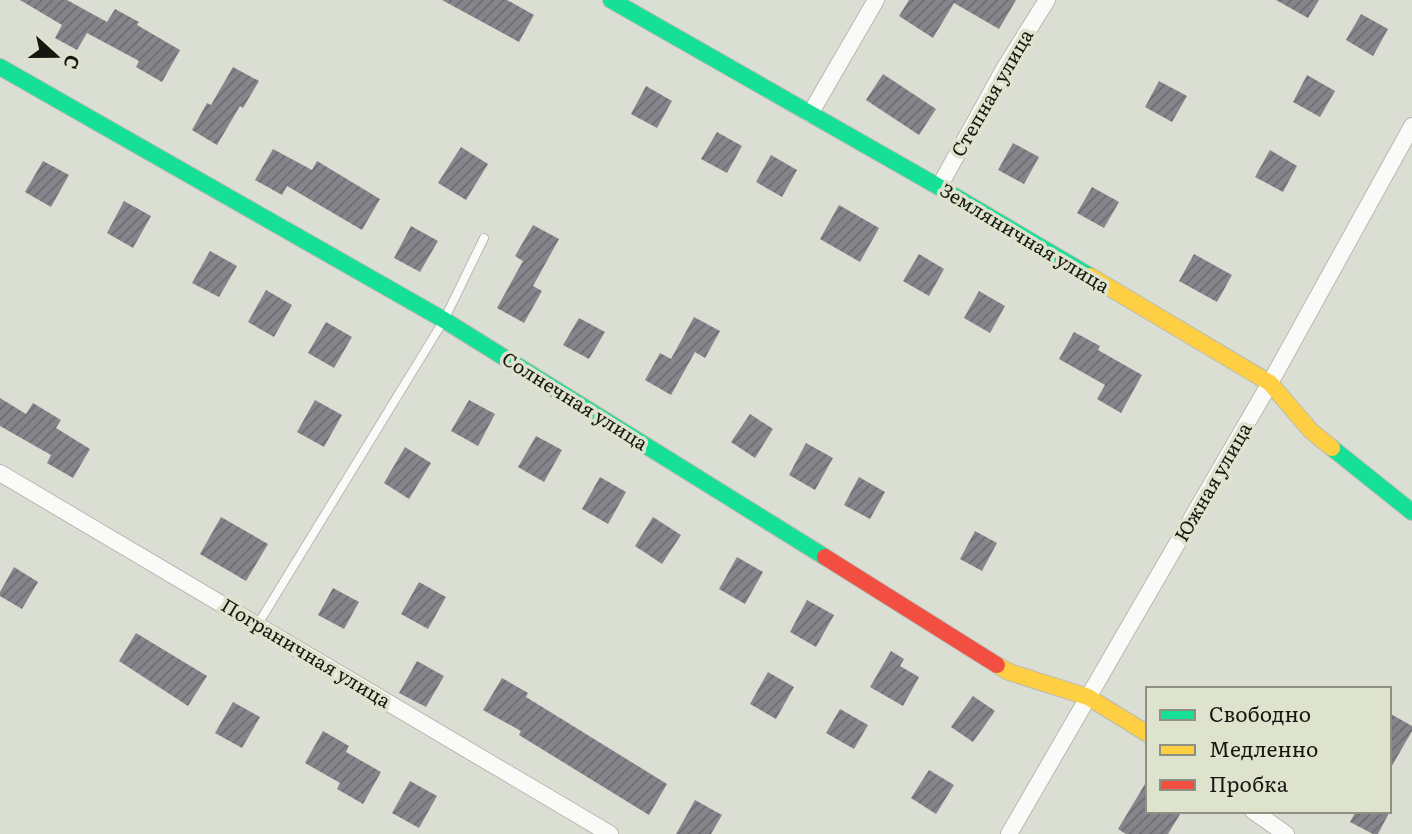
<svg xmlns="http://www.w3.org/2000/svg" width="1412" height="834" font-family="Literata,serif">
<defs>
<pattern id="building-hatch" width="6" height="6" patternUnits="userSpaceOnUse" patternTransform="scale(1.75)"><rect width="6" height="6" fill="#86858c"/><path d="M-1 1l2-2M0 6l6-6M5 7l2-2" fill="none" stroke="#6d6c71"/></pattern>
</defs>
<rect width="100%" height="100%" fill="#dbded3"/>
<g fill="url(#building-hatch)">
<path d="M20 0H67L107 22 115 9 139 22 137 25 180 50 162 82 136 67 139 61 87 33 77 50 55 38 62 25Z"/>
<path d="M442 0H507L534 15 519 42Z"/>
<path d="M909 0H1016L999 29 954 3 933 38 899 16Z"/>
<path d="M1276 0H1319L1308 18Z"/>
<path d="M1361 14 1388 29 1373 56 1346 40Z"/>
<path d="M233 67 259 81 243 108 240 106 217 145 192 130 207 103 211 105Z"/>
<path d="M883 74 936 109 919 135 866 100Z"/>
<path d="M1307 75 1335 91 1320 117 1293 102Z"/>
<path d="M1159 81 1187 96 1172 122 1145 107Z"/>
<path d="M646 86 672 101 657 128 631 114Z"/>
<path d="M717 132 742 146 727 173 701 159Z"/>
<path d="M1013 143 1039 157 1024 184 998 170Z"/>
<path d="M461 147 488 164 466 200 438 183Z"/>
<path d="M273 149 312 170 317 161 380 199 362 230 287 186 282 195 255 180Z"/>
<path d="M1270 150 1297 166 1283 192 1255 177Z"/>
<path d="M771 155 797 170 782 197 756 182Z"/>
<path d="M43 161 69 175 51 207 25 192Z"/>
<path d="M1092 187 1119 202 1104 228 1077 213Z"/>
<path d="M124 201 151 216 133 248 107 233Z"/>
<path d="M839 205 879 228 860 262 820 239Z"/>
<path d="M533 225 559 239 533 286 542 291 524 323 497 308 523 261 515 256Z"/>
<path d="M411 226 438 241 420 272 394 258Z"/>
<path d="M210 251 237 266 219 297 192 283Z"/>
<path d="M919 254 944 269 929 296 903 281Z"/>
<path d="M1194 254 1232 275 1217 302 1179 281Z"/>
<path d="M266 290 292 305 274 337 248 322Z"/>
<path d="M979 291 1005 306 990 333 964 318Z"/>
<path d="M694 317 720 331 705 358 695 352 671 395 645 380 660 353 671 359Z"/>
<path d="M579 318 605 332 589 359 563 345Z"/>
<path d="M326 322 352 337 334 368 308 353Z"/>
<path d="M1074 332 1100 346 1098 350 1142 375 1121 413 1097 399 1105 385 1059 359Z"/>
<path d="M0 398 26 414 33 403 61 420 56 428 90 449 73 478 47 463 51 455 0 426Z"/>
<path d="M315 400 342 415 324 447 297 432Z"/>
<path d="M469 400 495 414 478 446 451 431Z"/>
<path d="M750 414 773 429 755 458 731 442Z"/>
<path d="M536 436 562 450 544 482 518 467Z"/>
<path d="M806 443 833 458 815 490 789 475Z"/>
<path d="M405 447 431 463 409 499 384 483Z"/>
<path d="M600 477 626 492 608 524 582 509Z"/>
<path d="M859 477 885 492 870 519 844 505Z"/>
<path d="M221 517 268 544 246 581 200 554Z"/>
<path d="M653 517 681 535 662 564 635 546Z"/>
<path d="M975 531 997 543 982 571 960 559Z"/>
<path d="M737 557 763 572 745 604 719 589Z"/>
<path d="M14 567 38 582 22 609 0 596V592Z"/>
<path d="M419 582 446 597 428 629 401 614Z"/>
<path d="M333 588 359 602 344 629 318 615Z"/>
<path d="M807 600 834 615 816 647 790 632Z"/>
<path d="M136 633 207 676 188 706 119 661Z"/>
<path d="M891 651 904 659 900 666 919 677 903 706 870 687Z"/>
<path d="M417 661 444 676 426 707 399 693Z"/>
<path d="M768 672 794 687 776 719 750 704Z"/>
<path d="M502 678 528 693 526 697 667 784 649 815 519 735 521 731 483 710Z"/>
<path d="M973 696 995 711 973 742 951 727Z"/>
<path d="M233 702 260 717 242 748 215 733Z"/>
<path d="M840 709 868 725 854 749 826 733Z"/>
<path d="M1389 713 1412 726V731L1389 771Z"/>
<path d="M323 731 349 746 346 752 381 772 363 804 337 789 340 783 305 763Z"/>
<path d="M929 770 954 785 936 814 911 798Z"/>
<path d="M1148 779V811H1182L1168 834H1126L1118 829Z"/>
<path d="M410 781 437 796 419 828 392 813Z"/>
<path d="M695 800 722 815 711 834H676Z"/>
<path d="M1356 811H1390L1378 834H1373L1350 822Z"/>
</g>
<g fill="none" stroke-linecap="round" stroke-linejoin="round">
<defs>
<path id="lane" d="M258 624 444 320 484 238"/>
<g id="street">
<path d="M810 114 876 0"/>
<path d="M939 187 1004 69 1047 0"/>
<path d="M0 473 610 834"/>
<path d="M1253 811 1286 834"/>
<path d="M1009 834 1270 383 1412 126"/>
</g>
<g id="fast">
<path d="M611 0 939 187 1090 276"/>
<path d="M0 67 444 320 825 557"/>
<path d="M1332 448 1412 512"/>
</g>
<g id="slow">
<path d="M1090 276 1270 383 1311 431 1332 448"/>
<path d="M997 665 1009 672 1088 697 1148 734"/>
</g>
<path id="jam" d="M825 557 997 665"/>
</defs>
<use href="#lane" stroke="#b8bab1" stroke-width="10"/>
<use href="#street" stroke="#b8bab1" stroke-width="18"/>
<use href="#fast" stroke="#b8bab1" stroke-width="18"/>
<use href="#slow" stroke="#b8bab1" stroke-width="18"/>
<use href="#jam" stroke="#b8bab1" stroke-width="18"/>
<use href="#lane" stroke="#fafaf8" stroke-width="8"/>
<use href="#street" stroke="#fafaf8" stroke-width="16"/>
<use href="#fast" stroke="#16e098" stroke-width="16"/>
<use href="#slow" stroke="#ffcf43" stroke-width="16"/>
<use href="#jam" stroke="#f24e42" stroke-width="16"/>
</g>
<g text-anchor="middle" stroke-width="7" stroke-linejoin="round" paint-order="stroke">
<g font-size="19" fill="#161710" stroke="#dee3ce">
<text transform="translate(992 93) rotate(-60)" y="7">Степная улица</text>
<text transform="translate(1025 238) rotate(31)" y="7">Земляничная улица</text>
<text transform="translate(575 401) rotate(32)" y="7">Солнечная улица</text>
<text transform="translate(1213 482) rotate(-60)" y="7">Южная улица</text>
<text transform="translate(306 653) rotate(31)" y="7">Пограничная улица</text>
</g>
</g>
<rect x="1146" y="687" width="245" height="126" fill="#dee3ce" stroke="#8e9182" stroke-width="2"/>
<rect x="1160" y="710" width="35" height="10" fill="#16e098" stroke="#8e9182" stroke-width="2"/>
<text x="1209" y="722" font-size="21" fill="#161710">Свободно</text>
<rect x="1160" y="745" width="35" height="10" fill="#ffcf43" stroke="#8e9182" stroke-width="2"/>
<text x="1209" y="757" font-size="21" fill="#161710">Медленно</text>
<rect x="1160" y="780" width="35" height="10" fill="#f24e42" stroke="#8e9182" stroke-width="2"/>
<text x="1209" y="792" font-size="21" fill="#161710">Пробка</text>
<g transform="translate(56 56) rotate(111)" stroke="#dee3ce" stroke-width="5" paint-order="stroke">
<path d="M0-5L12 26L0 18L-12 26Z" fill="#161710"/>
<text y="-10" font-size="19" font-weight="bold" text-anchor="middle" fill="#161710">С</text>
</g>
</svg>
